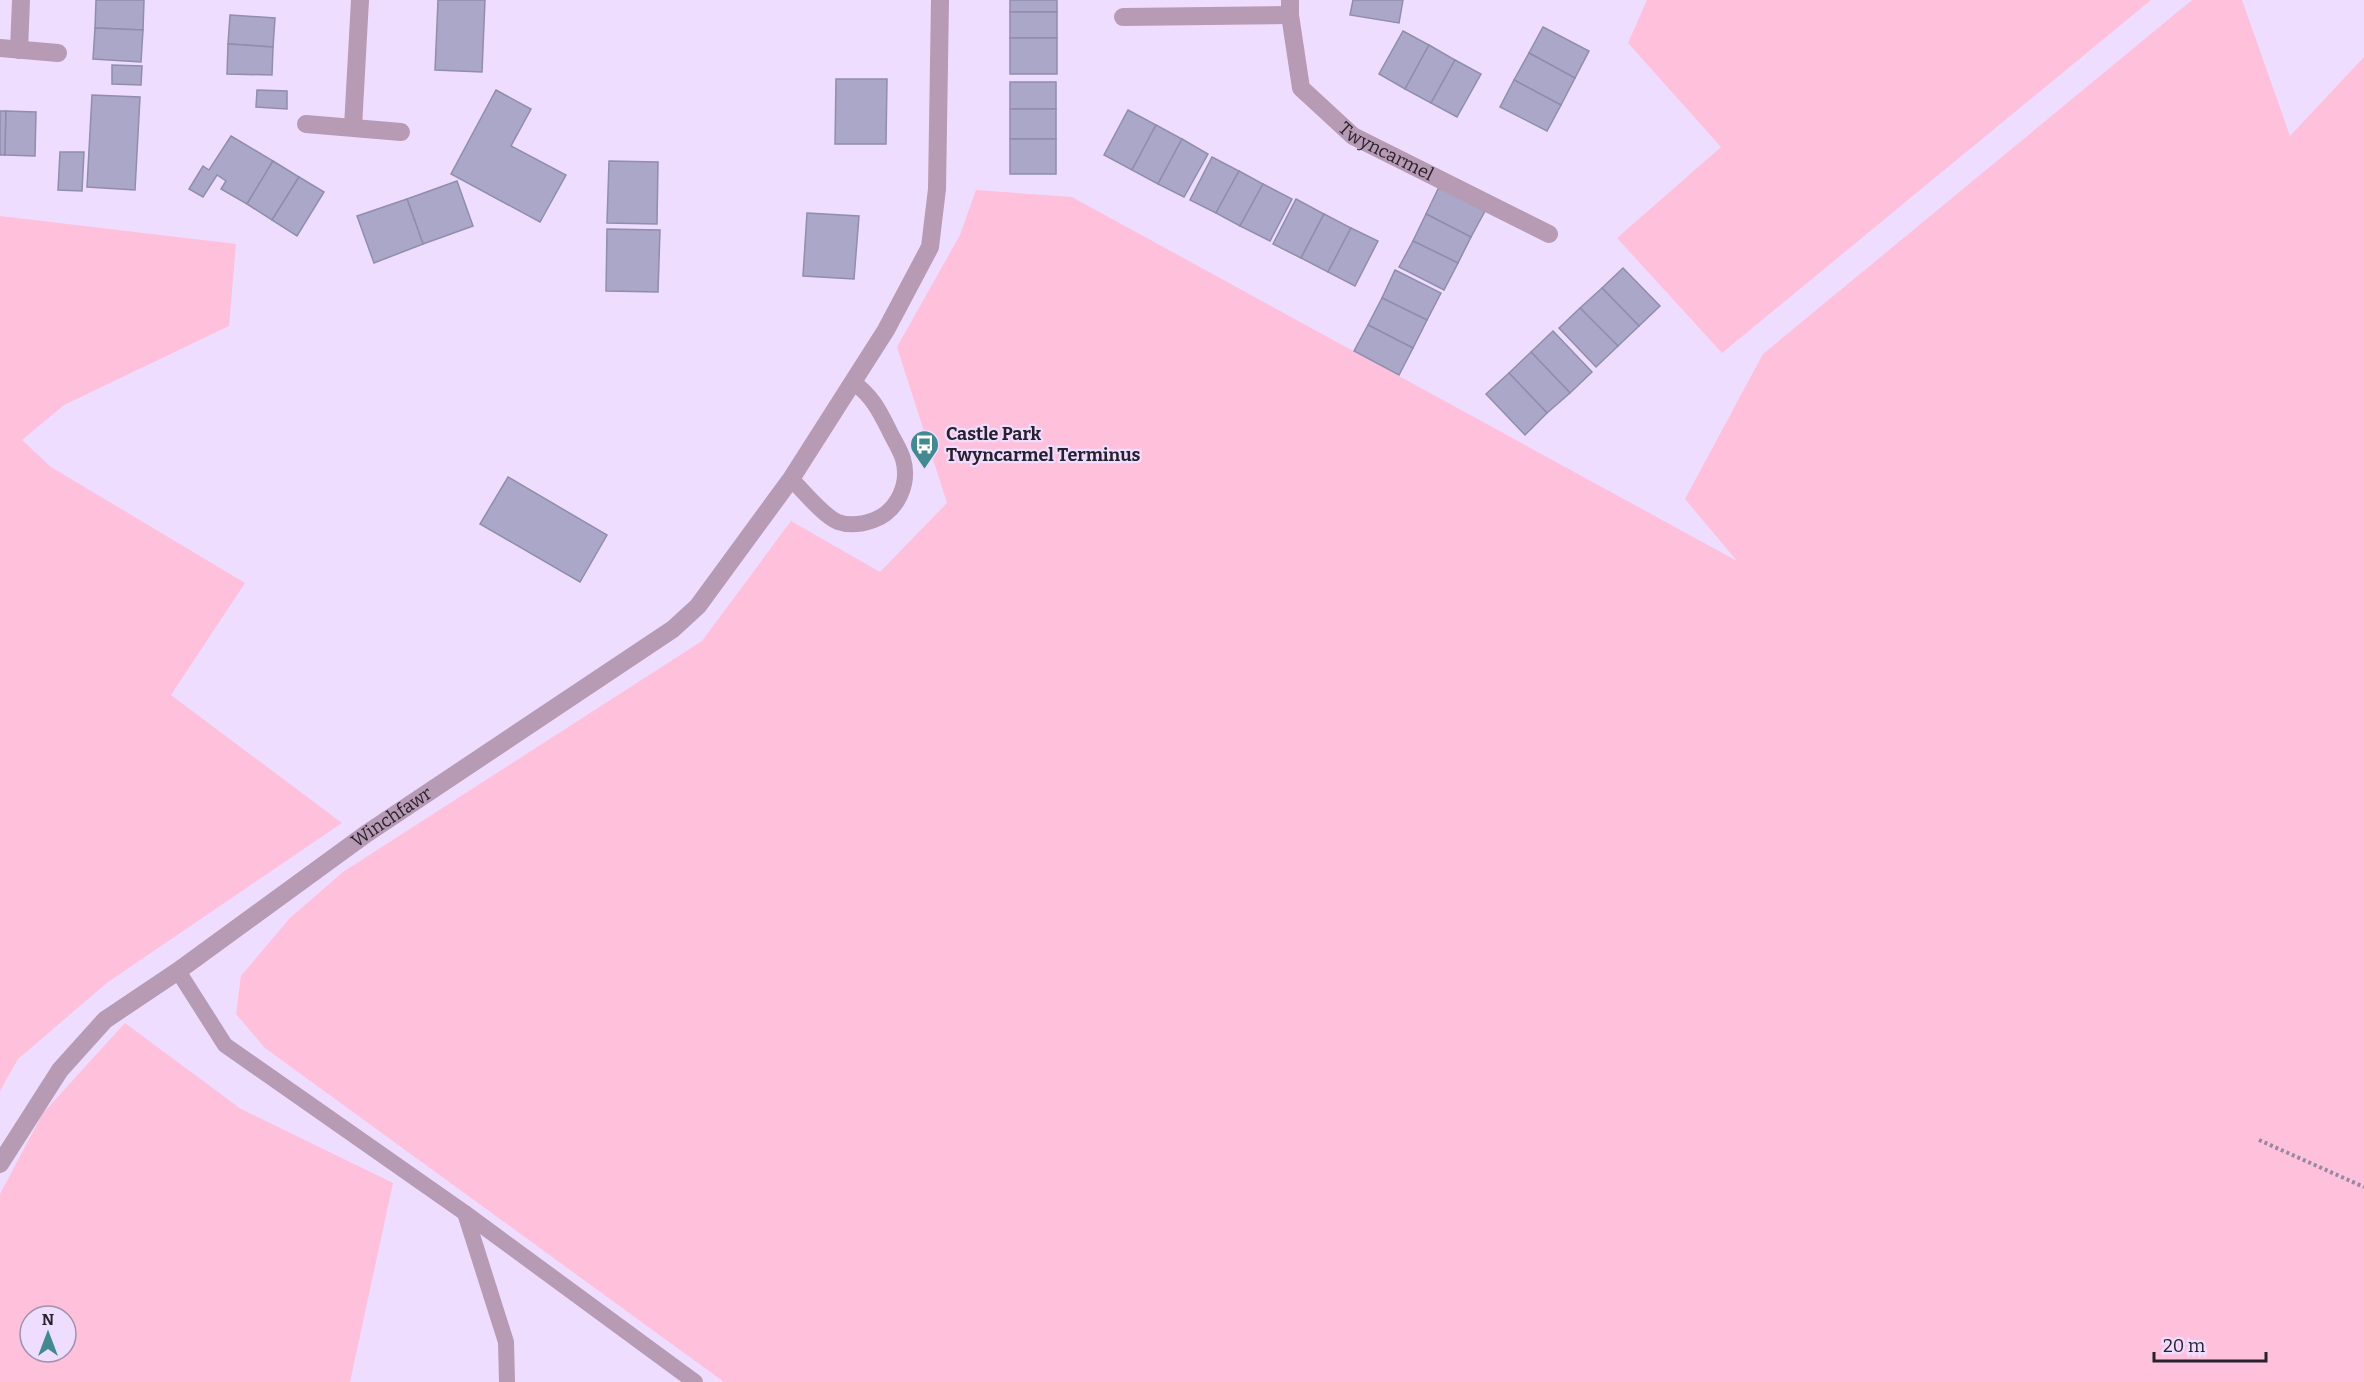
<svg xmlns="http://www.w3.org/2000/svg" width="2364" height="1382" font-family="Bitter,serif">
<rect width="100%" height="100%" fill="#efddff"/>
<g fill="#fec0db" fill-rule="evenodd">
<path d="M1647 0H2151L1722 353 1617 238 1721 147 1628 43Z"/>
<path d="M2192 0H2242L2290 136 2364 57V1382H724L265 1048 236 1014 241 976 290 918 343 872 702 641 791 521 880 572 947 503 897 347 960 235 976 190 1072 197 1737 561 1685 499 1763 354Z"/>
<path d="M0 216 236 244 229 326 64 405 22 440 51 467 245 583 171 695 342 823 108 982 18 1059 0 1091Z"/>
<path d="M125 1023 241 1109 393 1183 350 1382H0V1194L43 1113ZM30 1316H66V1352H30Z"/>
</g>
<g fill="#aaa7c9" stroke="#908dad" stroke-width="1.5">
<path d="M96 0H144L143 30 95 28Z"/>
<path d="M438 0H485L482 72 435 70Z"/>
<rect x="1010" y="0" width="47" height="12"/>
<path d="M1353 0H1403L1399 23 1350 15Z"/>
<rect x="1010" y="12" width="47" height="26"/>
<path d="M230 15 275 18 273 47 228 44Z"/>
<path d="M1543 27 1589 51 1575 78 1529 53Z"/>
<path d="M95 28 143 30 141 62 93 59Z"/>
<path d="M1403 31 1429 45 1405 89 1379 74Z"/>
<rect x="1010" y="38" width="47" height="36"/>
<path d="M228 44 273 47 272 75 227 74Z"/>
<path d="M1429 45 1455 60 1431 103 1405 89Z"/>
<path d="M1529 53 1575 78 1561 105 1514 80Z"/>
<path d="M1455 60 1481 74 1457 117 1431 103Z"/>
<path d="M112 65 142 66 141 85 112 84Z"/>
<path d="M836 79H887L886 144H835Z"/>
<path d="M1514 80 1561 105 1547 131 1500 107Z"/>
<rect x="1010" y="82" width="46" height="27"/>
<path d="M257 90 287 91V109L256 107Z"/>
<path d="M496 90 531 109 511 146 566 175 540 222 451 174Z"/>
<path d="M92 95 140 97 135 190 87 187Z"/>
<rect x="1010" y="109" width="46" height="30"/>
<path d="M1128 110 1156 125 1132 170 1104 155Z"/>
<path d="M0 111H6L5 155H0Z"/>
<path d="M6 111 36 112 35 156 5 155Z"/>
<path d="M1156 125 1182 139 1158 184 1132 170Z"/>
<path d="M231 136 273 161 247 204 221 189 226 181 217 175 203 197 189 189 203 166 209 170Z"/>
<rect x="1010" y="139" width="46" height="35"/>
<path d="M1182 139 1208 154 1184 197 1158 184Z"/>
<path d="M60 152H84L82 191 58 190Z"/>
<path d="M1212 157 1239 171 1216 213 1190 200Z"/>
<path d="M273 161 299 177 272 220 247 204Z"/>
<path d="M609 161 658 162 657 224 607 223Z"/>
<path d="M1239 171 1263 184 1240 226 1216 213Z"/>
<path d="M299 177 324 192 297 236 272 220Z"/>
<path d="M457 181 473 226 423 244 407 199Z"/>
<path d="M1263 184 1292 199 1270 241 1240 226Z"/>
<path d="M1439 187 1485 211 1471 237 1426 214Z"/>
<path d="M407 199 423 244 374 263 357 216Z"/>
<path d="M1296 199 1324 214 1301 258 1273 244Z"/>
<path d="M807 213 859 216 854 279 803 276Z"/>
<path d="M1324 214 1351 228 1328 272 1301 258Z"/>
<path d="M1426 214 1471 237 1458 263 1413 241Z"/>
<path d="M1351 228 1378 241 1355 286 1328 272Z"/>
<path d="M607 229 660 230 658 292 606 291Z"/>
<path d="M1413 241 1458 263 1444 290 1399 267Z"/>
<path d="M1623 268 1660 306 1639 326 1602 288Z"/>
<path d="M1395 270 1441 293 1427 320 1382 298Z"/>
<path d="M1602 288 1639 326 1618 346 1580 308Z"/>
<path d="M1382 298 1427 320 1413 348 1368 325Z"/>
<path d="M1580 308 1618 346 1596 367 1559 328Z"/>
<path d="M1368 325 1413 348 1399 375 1354 351Z"/>
<path d="M1553 331 1592 372 1570 393 1531 352Z"/>
<path d="M1531 352 1570 393 1547 413 1509 373Z"/>
<path d="M1509 373 1547 413 1525 435 1486 394Z"/>
<path d="M508 477 607 535 580 582 480 524Z"/>
</g>
<g fill="none" stroke-linecap="round" stroke-linejoin="round">
<path stroke="#9588a0" stroke-width="4" stroke-dasharray="3 3" stroke-linecap="butt" d="M2259 1140 2364 1187"/>
<g stroke="#b79ab3" stroke-width="16">
<path d="M791 479C803 490 823 516 838 522 849 526 863 524 874 520 898 511 910 483 903 459 900 449 893 439 889 430 879 410 872 396 854 383"/>
<path d="M178 971 225 1045 465 1213 695 1382"/>
<path d="M465 1213 506 1342 507 1382"/>
</g>
<g stroke="#b79ab3" stroke-width="18">
<path id="s1" d="M1290 0V15L1301 88 1353 136 1549 234"/>
<path d="M1123 17 1290 15"/>
<path d="M0 48 58 53"/>
<path d="M19 50 21 0"/>
<path d="M306 124 401 132"/>
<path d="M353 127 360 0"/>
<path id="s2" d="M0 1164 60 1070 105 1020 178 971 366 834 673 629 698 606 791 479 886 330 930 247 937 189 940 0"/>
</g>
</g>
<defs>
<symbol id="bus-pin" viewBox="-11 -11 22 30"><path d="M0 17L-7.5 6A9.5 9.5 0 1 1 7.5 6Z" fill="#428992" stroke="#efddff"/><path d="M-5-6H5V4H4V6H2V4H-2V6H-4V4H-5ZM-3.5-4V0h7V-4ZM-3.5 1.2v1.5H-2V1.2ZM2 1.2v1.5H3.5V1.2Z" fill="#fff"/></symbol>
</defs>
<g fill-rule="evenodd">
<use href="#bus-pin" x="908" y="428" width="33" height="45"/>
</g>
<g text-anchor="middle" stroke-width="4.5" stroke-linejoin="round" paint-order="stroke">
<g font-size="18" fill="#28212d" stroke="#efddff">
<text dy="6" stroke="none"><textPath href="#s1" startOffset="196">Twyncarmel</textPath></text>
<text dy="6" stroke="none"><textPath href="#s2" startOffset="530">Winchfawr</textPath></text>
</g>
<g font-size="18" font-weight="bold" fill="#28212d" stroke="#efddff" text-anchor="start">
<text x="946" y="440">Castle Park<tspan x="946" dy="21">Twyncarmel Terminus</tspan></text>
</g>
</g>
<g transform="translate(48 1334)"><circle r="28" fill="#efddff" stroke="#9f92ab" stroke-width="1.5"/>
<path d="M0-4.5L10 22L0 15L-10 22Z" fill="#428992"/>
<text y="-9" font-size="16" font-weight="bold" text-anchor="middle" fill="#28212d">N</text>
</g>
<path d="M2154 1352v9h112v-9" fill="none" stroke="#28212d" stroke-width="3"/>
<text x="2163" y="1352" font-size="18" fill="#28212d" stroke="#efddff" stroke-width="4.5" paint-order="stroke">20 m</text>
</svg>
